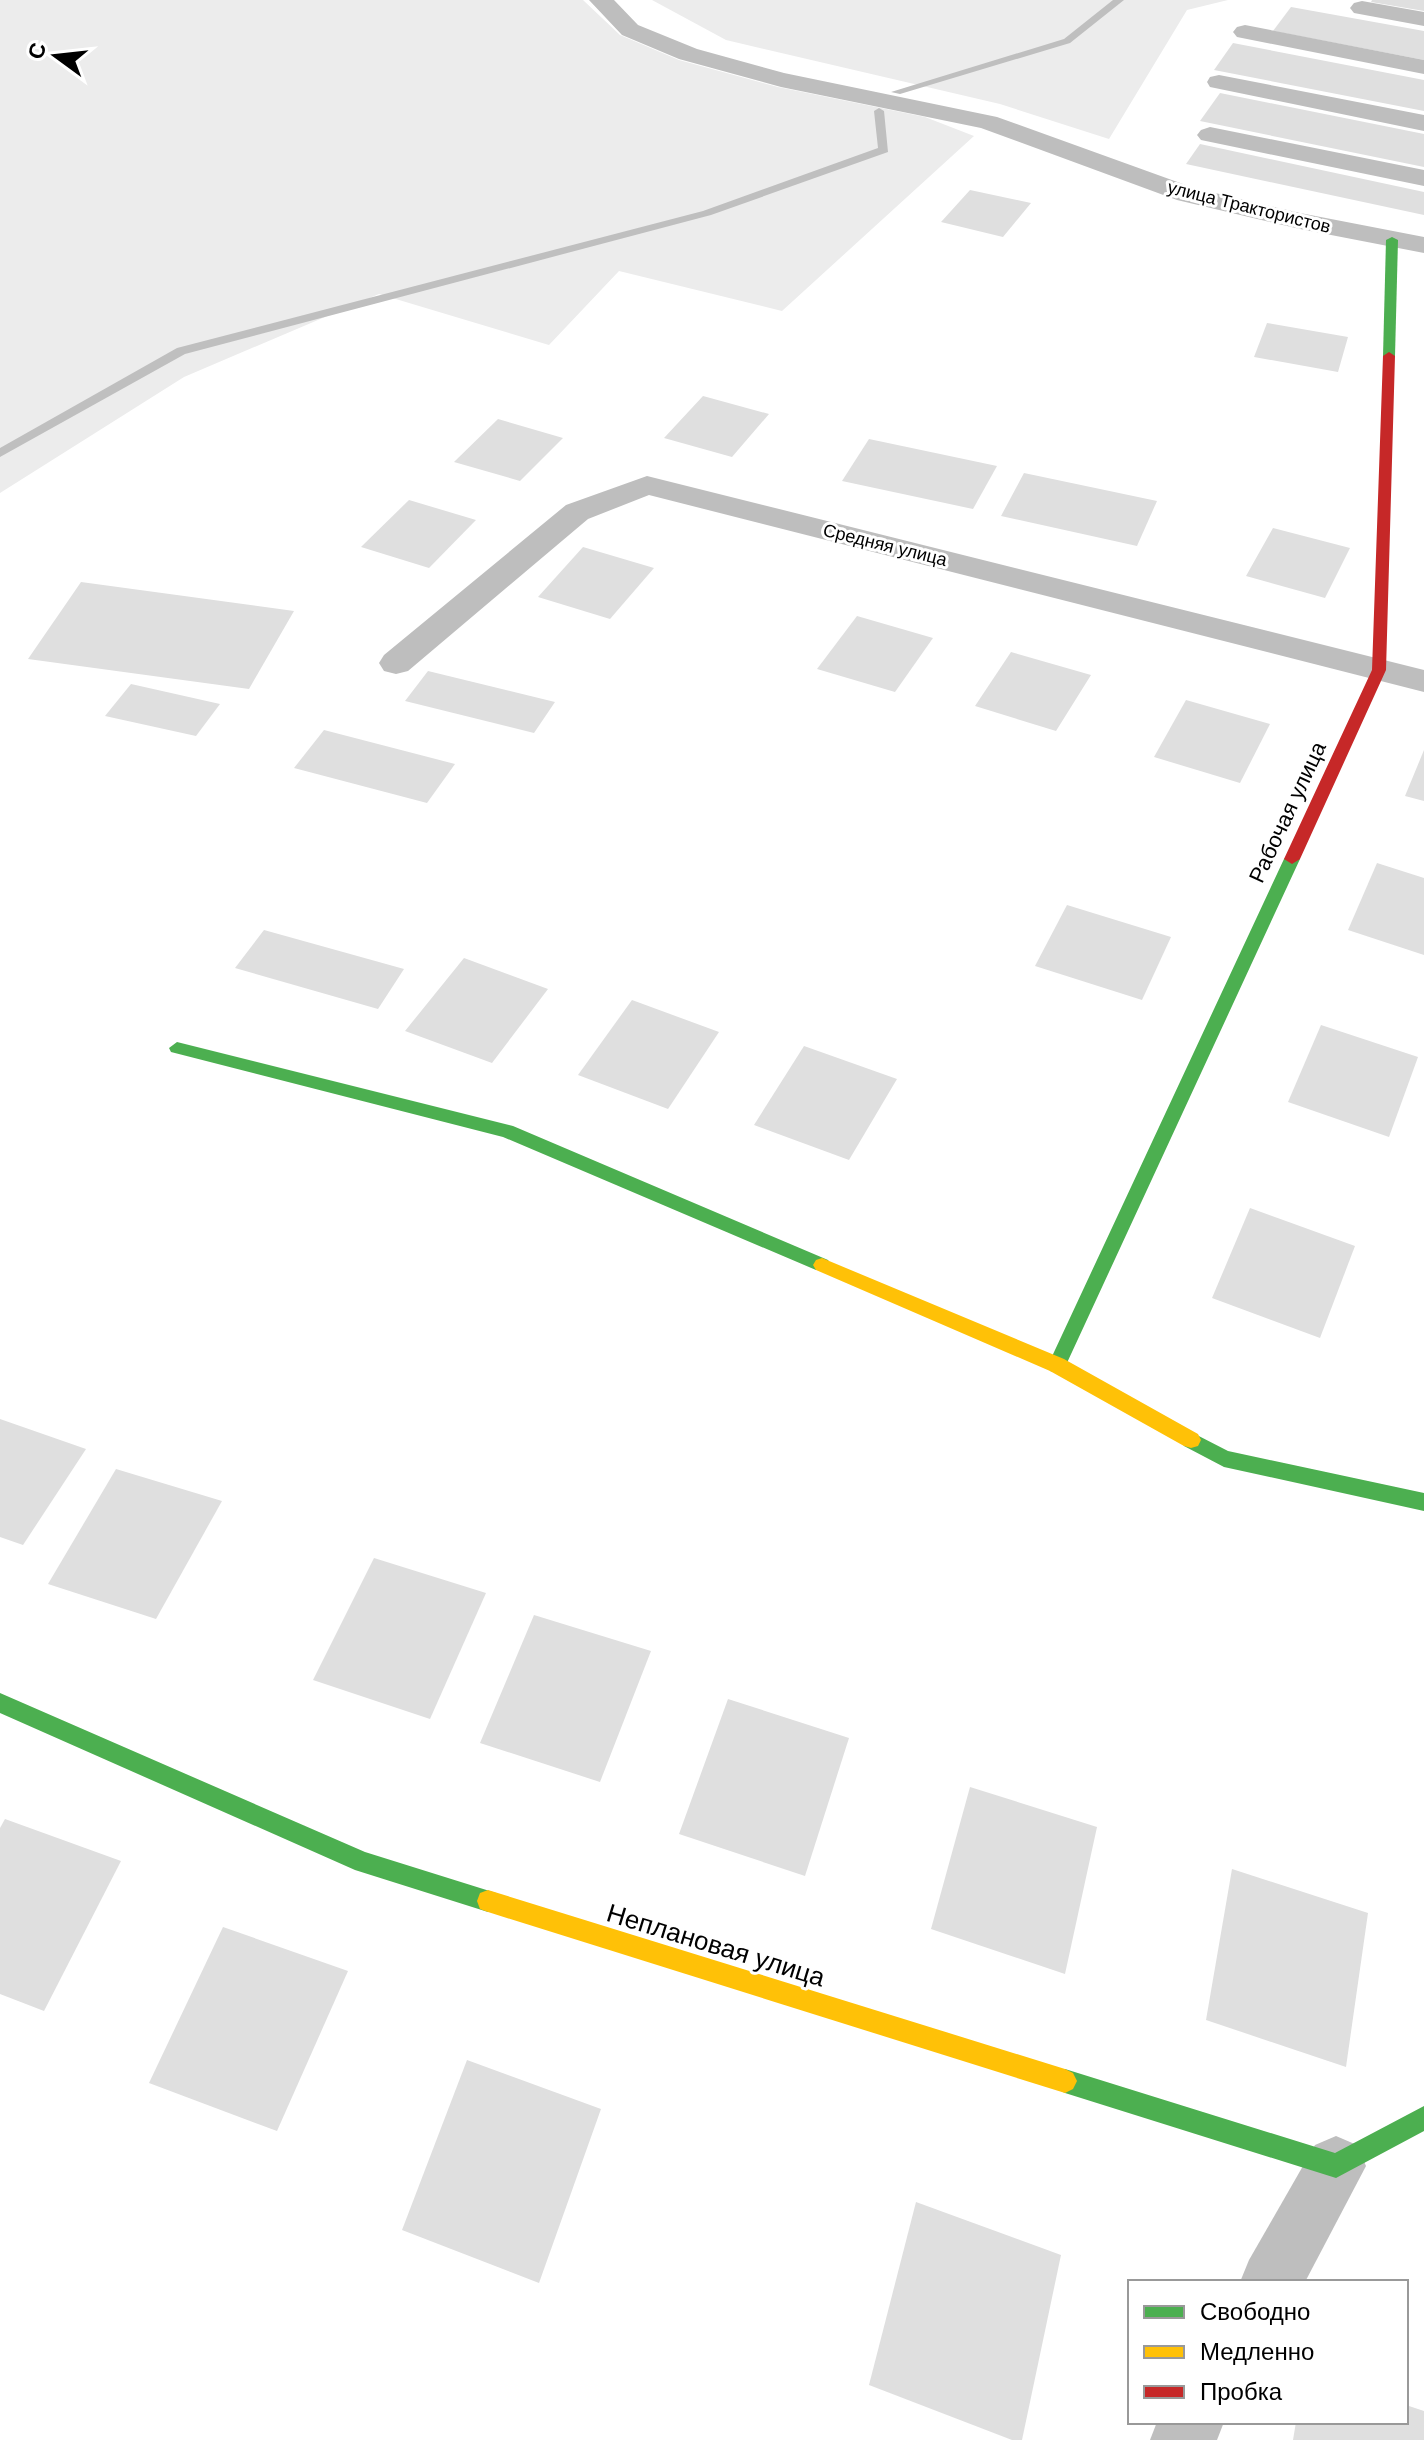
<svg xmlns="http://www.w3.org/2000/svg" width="1424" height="2440" font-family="Arial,sans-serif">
<rect width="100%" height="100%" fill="#fff"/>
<g fill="#ececec">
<path d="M0 0H583L620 35 679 60 778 87 925 117 974 136 782 311 619 271 549 345 379 294 184 377 0 493Z"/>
<path d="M652 0H1228L1187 10 1109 139 1000 104 726 40Z"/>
</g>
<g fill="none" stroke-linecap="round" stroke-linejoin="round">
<g fill="#bfbfbf" fill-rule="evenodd">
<path d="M1113 0H1124L1070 43 900 94 891 92 1064 39Z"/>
<path d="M879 108 884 111 888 152 711 215 185 354 0 457V448L177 348 703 211 878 148 874 111Z"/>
</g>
</g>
<g fill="#dfdfdf">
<path d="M1372 0H1424V11L1371 2Z"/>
<path d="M1291 7 1424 31V60L1273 31Z"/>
<path d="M1233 43 1424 80V111L1214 70Z"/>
<path d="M1220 93 1424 134V167L1200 121Z"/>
<path d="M1200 144 1424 192V215L1186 164Z"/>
<path d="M970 190 1031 203 1003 237 941 222Z"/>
<path d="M1267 323 1348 337 1338 372 1254 357Z"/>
<path d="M703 396 769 414 732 457 664 438Z"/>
<path d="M498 419 563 438 520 481 454 462Z"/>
<path d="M869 439 997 466 973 509 842 481Z"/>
<path d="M1024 473 1157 501 1137 546 1001 516Z"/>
<path d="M409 500 476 520 429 568 361 547Z"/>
<path d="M1273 528 1350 548 1325 598 1246 576Z"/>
<path d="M583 547 654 568 610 619 538 597Z"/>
<path d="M81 582 294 611 249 689 28 659Z"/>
<path d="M857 616 933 638 895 692 817 669Z"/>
<path d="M1011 652 1091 675 1056 731 975 706Z"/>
<path d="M428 671 555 702 534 733 405 701Z"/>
<path d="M131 684 220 704 196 736 105 716Z"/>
<path d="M1186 700 1270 724 1240 783 1154 757Z"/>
<path d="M324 730 455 764 427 803 294 768Z"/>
<path d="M1424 750V801L1405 796Z"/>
<path d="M1377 863 1424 878V955L1348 930Z"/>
<path d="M1067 905 1171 937 1142 1000 1035 966Z"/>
<path d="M264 930 404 969 378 1009 235 968Z"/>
<path d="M464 958 548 989 492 1063 405 1031Z"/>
<path d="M632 1000 719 1032 668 1109 578 1075Z"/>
<path d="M1321 1025 1418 1057 1389 1137 1288 1102Z"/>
<path d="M804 1046 897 1079 849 1160 754 1125Z"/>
<path d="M1250 1208 1355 1246 1320 1338 1212 1298Z"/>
<path d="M0 1419 86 1449 23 1545 0 1537Z"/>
<path d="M116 1469 222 1501 156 1619 48 1584Z"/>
<path d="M374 1558 486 1593 430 1719 313 1680Z"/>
<path d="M534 1615 651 1651 600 1782 480 1743Z"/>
<path d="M728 1699 849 1738 805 1876 679 1834Z"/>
<path d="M970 1787 1097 1827 1065 1974 931 1929Z"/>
<path d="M5 1819 121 1861 44 2011 0 1994V1828Z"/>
<path d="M1232 1869 1368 1913 1346 2067 1206 2020Z"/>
<path d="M223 1927 348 1971 277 2131 149 2083Z"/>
<path d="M467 2060 601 2109 539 2283 402 2230Z"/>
<path d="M916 2202 1061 2255 1022 2440H1012L869 2385Z"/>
<path d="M1406 2405 1424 2411V2440H1293L1296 2422H1406Z"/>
</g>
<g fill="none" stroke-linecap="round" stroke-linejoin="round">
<g fill="#bebebe" fill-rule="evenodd">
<path d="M589 0H614L638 25 697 49 784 73 997 117 1194 188 1300 213 1424 237V253L1300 229 1177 200 981 128 781 87 679 59 622 35Z"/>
<path d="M1362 1 1424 12V26L1354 13 1350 8 1354 3Z"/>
<path d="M1245 25 1424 60V74L1237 37 1233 32 1237 27Z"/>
<path d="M1219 75 1424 115V131L1210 87 1207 82 1210 77Z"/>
<path d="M1210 127 1424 170V186L1201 140 1197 135 1201 130Z"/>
<path d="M647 476 1424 670V692L649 495 588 519 408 671 396 674 384 671 379 663 384 655 566 505Z"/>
<path d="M1336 2136 1357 2145 1366 2166 1305 2282H1240L1249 2260 1315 2145Z"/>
<path d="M1157 2422H1224L1217 2440H1150Z"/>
</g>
<g fill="#4caf50" fill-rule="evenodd">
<path d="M1392 237 1398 240 1395 356 1389 360 1383 356 1386 240Z"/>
<path d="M1292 854 1300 859 1066 1365 1064 1371 1057 1373 1050 1371 1048 1365 1284 859Z"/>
<path d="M177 1042 513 1126 828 1260 831 1265 828 1270H816L503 1137 171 1052 169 1048Z"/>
<path d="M1191 1432 1228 1451 1424 1493V1511L1224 1467 1184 1446 1181 1440 1184 1434Z"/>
<path d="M0 1693 365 1852 496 1893 499 1901 496 1909 488 1912 355 1870 0 1713Z"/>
<path d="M1065 2069 1335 2153 1424 2106V2131L1336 2178 1065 2093 1057 2089 1053 2081 1057 2073Z"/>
</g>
<g fill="#ffc107" fill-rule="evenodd">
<path d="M822 1258 1064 1359 1198 1434 1201 1440 1198 1446 1191 1448 1184 1446 1050 1371 816 1270 813 1265 816 1260Z"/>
<path d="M488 1890 1065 2069 1073 2073 1077 2081 1073 2089 1065 2093 488 1912 480 1909 477 1901 480 1893Z"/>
</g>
<path fill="#c62828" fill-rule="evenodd" d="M1389 352 1395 356 1386 670 1300 859 1292 864 1284 859 1372 670 1383 356Z"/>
</g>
<g text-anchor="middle" stroke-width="6" stroke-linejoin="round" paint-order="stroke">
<g font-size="18" fill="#000" stroke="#fff">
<text transform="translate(1249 207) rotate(14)" y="6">улица Трактористов</text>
<text transform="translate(885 545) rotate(14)" y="6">Средняя улица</text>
</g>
<g font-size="22" fill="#000" stroke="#fff">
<text transform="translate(1287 812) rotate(-65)" y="8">Рабочая улица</text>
</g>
<g font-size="26" fill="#000" stroke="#fff">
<text transform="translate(716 1945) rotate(17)" y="9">Неплановая улица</text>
</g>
</g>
<rect x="1128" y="2280" width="280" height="144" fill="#ffffff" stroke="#999999" stroke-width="2"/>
<rect x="1144" y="2306" width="40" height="12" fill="#4caf50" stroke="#999999" stroke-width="2"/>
<text x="1200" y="2320" font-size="24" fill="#000000">Свободно</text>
<rect x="1144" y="2346" width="40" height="12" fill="#ffc107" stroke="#999999" stroke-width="2"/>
<text x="1200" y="2360" font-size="24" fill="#000000">Медленно</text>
<rect x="1144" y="2386" width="40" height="12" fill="#c62828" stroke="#999999" stroke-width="2"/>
<text x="1200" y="2400" font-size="24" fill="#000000">Пробка</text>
<g transform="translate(56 56) rotate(285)" stroke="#ffffff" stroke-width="6" paint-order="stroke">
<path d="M0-6L14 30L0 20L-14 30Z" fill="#000000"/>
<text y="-12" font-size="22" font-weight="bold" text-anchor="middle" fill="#000000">С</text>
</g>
</svg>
